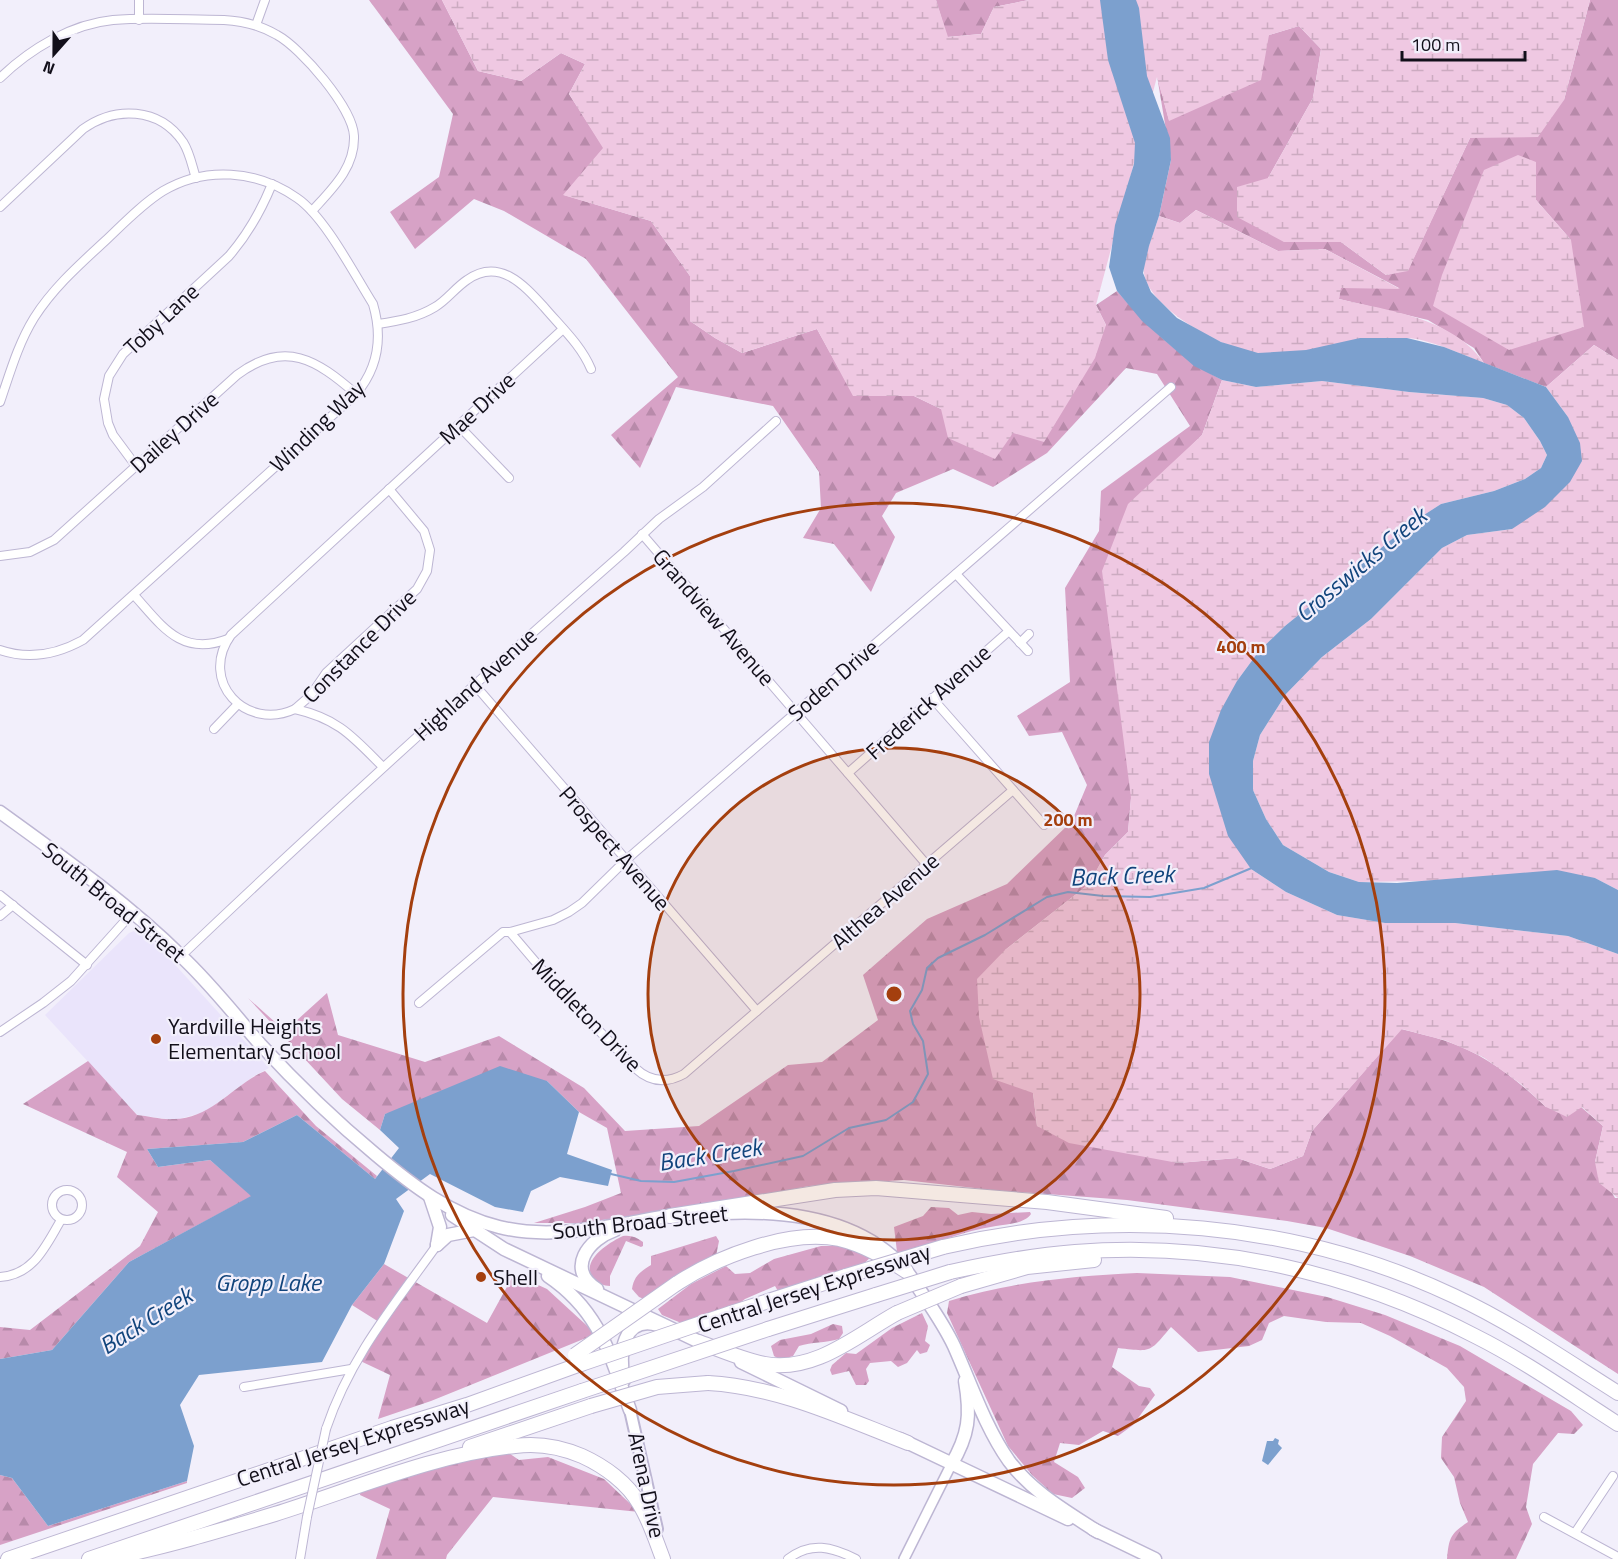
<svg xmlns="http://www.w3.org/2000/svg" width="1618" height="1559" font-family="'Titillium Web',sans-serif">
<defs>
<pattern id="forest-firs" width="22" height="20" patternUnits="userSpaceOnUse" patternTransform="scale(1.5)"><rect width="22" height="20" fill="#d7a2c6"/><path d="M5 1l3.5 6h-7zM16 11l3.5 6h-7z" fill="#b88aaa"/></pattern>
<pattern id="wetland-marsh" width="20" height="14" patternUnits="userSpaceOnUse" patternTransform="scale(1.5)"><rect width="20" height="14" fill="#efc8e2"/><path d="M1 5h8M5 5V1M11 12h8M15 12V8" fill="none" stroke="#ccabc1"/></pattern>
</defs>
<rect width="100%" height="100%" fill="#f2effb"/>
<path fill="#eae4fb" d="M134 931 144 933 168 957 269 1068 254 1076 205 1112 175 1120 137 1115 45 1015 129 933Z"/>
<g fill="url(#forest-firs)" fill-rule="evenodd">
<path d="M369 0H442L478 71 521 81 561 53 585 64 569 94 604 148 564 195 651 221 690 276V321L715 338 742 353 817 329 854 396H914L941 409 1013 433 1106 325 1096 305 1117 291C1147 326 1180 358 1222 380L1202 435 1187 450 1131 798 1128 832 1105 855 1089 884 1005 950 1033 1093 1037 1126 1178 1163 1237 1158 1270 1169 1303 1156 1312 1131 1401 1029C1416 1033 1431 1036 1446 1041 1485 1054 1516 1079 1546 1107H1581L1603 1126 1595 1162 1615 1198H1618V1374L1484 1287 1410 1256 1326 1228 1287 1221 1127 1200 992 1190 904 1180 809 1186 723 1203 581 1223H534L585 1207 621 1193 607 1128 579 1112 547 1081 385 1114 380 1130 342 1099 248 998 285 1031 327 993 338 1035 425 1062 499 1036 584 1088 625 1131 699 1126 788 1065 822 1062 878 1020 863 975 927 919 1007 884 1072 821 1087 785 1062 732 1029 736 1017 716 1070 682 1065 588 1099 531 1101 491 1190 426 1157 374 1126 368 1047 453 993 487 953 469 896 493 882 516 895 537 871 592 834 544 803 538 821 508 819 472 773 406 676 387 640 468 611 435 678 377 586 259 504 211 474 199 415 249 390 212 439 177 453 114Z"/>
<path d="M936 0H1029L994 7 981 34 947 37Z"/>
<path d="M1590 0H1618V360L1594 345 1546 387 1484 363 1474 348 1428 320 1339 299 1340 288H1399L1325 249 1278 251 1196 210 1180 223 1159 216 1171 160 1157 76 1169 120 1269 35 1299 26 1321 49 1313 98 1268 178 1284 242H1341L1386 275 1408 270 1470 138 1564 100ZM1484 170 1536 200 1571 240Z"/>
<path d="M88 1061 137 1115C149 1116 162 1120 174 1119 211 1119 234 1084 265 1071L316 1126 377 1176 375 1179 297 1115 243 1142 147 1149 158 1167 210 1160 252 1196 129 1262 52 1350 0 1359V1327L30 1330 140 1246 158 1212 117 1177 127 1152 23 1104Z"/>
<path d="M931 1207 949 1208 958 1215 972 1212 991 1214 1030 1212 1031 1214C1024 1224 1007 1224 996 1226 963 1231 932 1244 901 1255L897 1252 894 1227 923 1216Z"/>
<path d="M623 1236C631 1235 636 1237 643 1242V1246L641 1247 626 1241 610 1276V1286C604 1286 597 1283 593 1278 580 1260 610 1242 623 1236Z"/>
<path d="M716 1236 719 1241 716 1256 644 1299 639 1297 632 1289C634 1276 640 1272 651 1265V1256Z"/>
<path d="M821 1246H845L871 1257 861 1266 778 1291 775 1286 745 1299 733 1308 686 1325 662 1315 658 1309 691 1284 726 1266 735 1274 750 1273 774 1259Z"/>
<path d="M384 1264 487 1323 514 1274 547 1289 596 1334 431 1401 378 1419 390 1375 354 1358 379 1322 352 1305Z"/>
<path d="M1137 1273 1230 1277 1327 1297 1385 1315 1460 1346 1571 1411 1583 1425 1574 1434 1558 1433 1533 1464 1526 1507 1532 1524 1516 1559H1447C1449 1538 1450 1534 1468 1522L1460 1503 1454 1477 1441 1458 1442 1437 1466 1401 1464 1387 1447 1368 1390 1336 1361 1323 1326 1322 1284 1316 1269 1323 1262 1340 1249 1346 1198 1352 1171 1327C1149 1353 1152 1352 1118 1348L1112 1367 1139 1386 1150 1388 1155 1395 1133 1425 1118 1436 1103 1431 1079 1445 1060 1443 1054 1462 1078 1477 1085 1488 1072 1498 1053 1494 1032 1475 1008 1446 947 1313 949 1301C1010 1282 1074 1276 1137 1273Z"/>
<path d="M922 1313 928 1326 925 1341 930 1345 927 1352 920 1354 917 1350 907 1363 898 1367 891 1361 870 1363 866 1369 869 1381 866 1385H856L849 1371 832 1375 830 1370 832 1365 846 1353 856 1354 892 1328Z"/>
<path d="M833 1324 842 1326 843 1333 839 1339C825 1343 812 1342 799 1346L793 1356 781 1360 774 1356 771 1346 780 1340 811 1334Z"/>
<path d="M494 1443 519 1460 548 1457 604 1479 639 1512 493 1497 447 1555 446 1559H376L390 1509 360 1495 361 1488Z"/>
<path d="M0 1475 12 1478 48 1526 187 1481V1483L0 1545Z"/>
</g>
<g fill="url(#wetland-marsh)">
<path d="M442 0H936L948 37 981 34 994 7 1029 0H1590L1564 100 1538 137 1470 138 1408 271 1386 275 1341 242H1284L1237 217V187L1268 178 1313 98 1321 49 1299 26 1269 35 1261 80 1169 121 1157 77 1096 305 1106 325 1095 358 1044 442 1013 433 995 459 948 438 941 409 914 396H853L817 329 742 353 715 338 690 321V276L651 221 563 195 603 148 569 94 585 64 561 53 521 81 478 71Z"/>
<path d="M1518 155 1536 162V200L1571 240 1584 327 1509 350 1433 306 1442 275 1484 170Z"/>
<path d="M1196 210 1278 251 1325 249 1400 289 1341 288 1339 299C1389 311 1452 317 1484 363 1463 355 1427 338 1406 338 1395 338 1384 340 1374 342 1336 346 1297 354 1259 353 1227 352 1148 308 1144 273 1142 260 1155 230 1159 216L1180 223Z"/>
<path d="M1594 345 1618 360V890L1595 878 1359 882 1329 872 1283 845 1266 819 1253 790V761L1260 735 1286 694 1322 657 1371 619 1442 548 1467 535 1512 529 1568 417 1546 387Z"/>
<path d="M1222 380 1256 387 1322 381 1409 392 1483 398 1507 405 1524 418 1540 441 1547 455 1541 468 1525 479 1494 491 1441 504 1413 522 1285 626 1259 651 1237 681 1251 869 1286 892 1337 915 1385 923H1455L1568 936 1618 954V1198L1599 1183 1595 1162 1603 1126 1582 1107 1567 1117 1546 1107 1521 1084 1483 1057 1447 1041 1402 1029 1312 1131 1303 1156 1270 1169 1237 1158 1178 1163 1069 1143 1037 1126 1033 1093 993 1079 979 1017 977 979 1005 950 1089 884 1105 855 1128 832 1131 798 1102 571 1128 504 1202 435Z"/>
</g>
<g fill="#7ca0ce">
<path d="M1100 0H1136L1139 8 1147 76 1170 138 1171 160 1159 216 1149 246 1143 273 1151 292 1177 318 1221 342 1258 353 1306 350 1360 338H1407L1444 347 1546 387 1568 417 1580 443 1582 461 1570 482 1545 507 1512 529 1467 535 1442 548 1371 619 1322 657 1286 694 1260 735 1253 761V790L1266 819 1283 845 1329 872 1359 882 1397 883 1557 870 1595 878 1618 890V954L1568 936 1455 923H1385L1337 915 1286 892 1251 869 1228 836 1209 774V742L1221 710 1237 681 1259 651 1285 626 1413 522 1441 504 1494 491 1525 479 1541 468 1547 455 1540 441 1524 418 1507 405 1483 398 1409 392 1322 381 1256 387 1222 380 1194 366 1142 321 1117 291 1109 267 1115 225 1134 164 1135 143 1108 60Z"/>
<path d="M500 1066 547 1081 579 1112 567 1154 612 1170 608 1186 560 1177 531 1191 523 1212 495 1207 430 1174 396 1199 404 1211 384 1264 352 1305 322 1362 199 1375 180 1405 194 1446 187 1481 48 1526 12 1478 0 1475V1359L52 1350 129 1262 251 1196 210 1160 158 1167 147 1149 243 1142 297 1115 375 1179 399 1148 380 1130 385 1114Z"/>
<path d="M1275 1438 1279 1440 1278 1444 1282 1448 1268 1465 1262 1461 1267 1441H1273Z"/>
</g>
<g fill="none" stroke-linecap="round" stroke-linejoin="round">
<path stroke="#7ca0ce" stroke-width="2" d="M611 1174 641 1181 674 1182 734 1171 803 1156 849 1128 886 1120 913 1102 928 1074 923 1041 913 1024 910 1011 922 990 927 968 938 958 985 935 1047 897 1068 892 1103 896 1150 897 1204 888 1254 867"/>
<defs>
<g id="minor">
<path d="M139 20V0"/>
<path d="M256 25 265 0"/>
<path d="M0 78C30 49 71 24 113 20 150 17 188 20 224 20 243 21 260 25 277 35 301 48 353 108 354 136 355 168 332 189 312 211"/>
<path d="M0 207 83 129C115 106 159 107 183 142 190 153 192 166 196 178"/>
<path d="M378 324C398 321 417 318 435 307 447 300 455 288 467 280 499 257 524 285 544 307 561 327 581 345 591 369"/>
<path d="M0 402C10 373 18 344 34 318 53 288 79 265 105 241 123 224 142 204 163 191 205 166 257 170 297 198 325 217 354 274 373 304 383 338 378 368 356 394L83 640C56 655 29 660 0 650"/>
<path d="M458 425 509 478"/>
<path d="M136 466 113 435 108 423 104 399 109 376 123 354 229 256C248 234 261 211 272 184"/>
<path d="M642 534 927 865"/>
<path d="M0 556 30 552 54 540 237 375C285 339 317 360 356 394"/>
<path d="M956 574 1028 651"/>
<path d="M134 595C162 626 181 657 228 639"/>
<path d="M1020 643 1029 634"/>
<path d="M474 684 757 1011"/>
<path d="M932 698 1044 825"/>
<path d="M295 709 311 695 326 673 417 589 427 571 430 550 424 531 389 489"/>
<path d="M214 729 238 704"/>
<path d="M383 767C353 737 339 719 295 709 246 732 198 681 231 635L563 329"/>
<path d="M848 773 1009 631"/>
<path d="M0 895 87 965"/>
<path d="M0 916 13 905"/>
<path d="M510 932 556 986 635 1068C650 1082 666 1084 684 1074L1013 790"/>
<path d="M181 956C326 818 474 684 624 552L659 519 703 487 776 421"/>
<path d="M419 1003 503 932H510L553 920 569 912 582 903 626 860 1171 387"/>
<path d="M0 1032 43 1003 71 981 133 912"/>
<circle cx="67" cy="1205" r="15"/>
<path d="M0 1277C34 1275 46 1245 61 1220"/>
<path d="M244 1387 351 1369"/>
<path d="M326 1429C350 1357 394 1305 437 1245"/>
<path d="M1544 1517 1618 1557"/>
<path d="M1575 1533 1613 1476"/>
<path d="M300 1559 307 1517"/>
<path d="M788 1559C811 1541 832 1547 856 1559"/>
</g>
<path id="tertiary" d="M904 1559 951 1465"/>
<path id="secondary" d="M630 1410 657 1529"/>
<g id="primary">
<path d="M0 812C62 857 126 902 181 956 210 983 234 1014 260 1044 296 1083 334 1120 375 1154 413 1186 451 1215 499 1227 543 1238 586 1230 630 1223 646 1220 662 1216 679 1215"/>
<path d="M430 1197 440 1227 437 1245"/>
<path d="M723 1213C786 1210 860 1219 905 1269 912 1278 919 1289 926 1299 936 1314 946 1329 954 1346 971 1384 985 1427 1009 1461 1032 1492 1066 1511 1098 1532"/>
<path d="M452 1215 504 1249 706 1345"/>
<path d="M437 1245 448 1235 474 1230"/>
<path d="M548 1276C600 1311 610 1355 630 1410"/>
<path d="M597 1289C565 1269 589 1239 615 1230"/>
<path d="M741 1362 841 1411"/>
<path d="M624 1380C618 1355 623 1314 658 1325"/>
<path d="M900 1439 1068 1519"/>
<path d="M951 1465C969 1435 971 1415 965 1381"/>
<path d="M1093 1529 1155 1559"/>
</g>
<g id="motorway">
<path d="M670 1216 835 1190 876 1188 1047 1202 1166 1218"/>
<path d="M943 1247C1113 1207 1295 1221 1454 1296 1512 1323 1564 1359 1618 1393"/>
<path d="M950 1272C991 1263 1033 1255 1075 1252 1214 1241 1352 1272 1475 1336 1525 1361 1571 1394 1618 1424"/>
<path d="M676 1284C717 1257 788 1229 839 1239 864 1245 884 1257 906 1271"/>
<path d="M961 1286 1027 1267 1094 1260"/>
<path d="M731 1313 846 1276"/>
<path d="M768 1329 876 1295"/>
<path d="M699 1342C721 1350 743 1360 765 1364 815 1373 857 1335 897 1313"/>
<path d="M708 1383C779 1387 843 1418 908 1443"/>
<path d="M470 1447 591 1406"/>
<path d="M8 1559 392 1428 467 1405 581 1364"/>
<path d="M89 1559 582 1391"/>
<path d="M105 1559C162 1548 219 1531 275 1514 352 1490 435 1454 515 1446 537 1443 561 1447 582 1456 604 1466 628 1483 640 1505 650 1521 656 1541 663 1559"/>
</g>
</defs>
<use href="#minor" stroke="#bdb6d3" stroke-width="10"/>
<use href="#tertiary" stroke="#bdb6d3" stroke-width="12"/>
<use href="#secondary" stroke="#bdb6d3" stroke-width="14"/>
<use href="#primary" stroke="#bdb6d3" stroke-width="15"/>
<use href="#motorway" stroke="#bdb6d3" stroke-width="16"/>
<use href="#minor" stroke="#fff" stroke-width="8"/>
<use href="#tertiary" stroke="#fff" stroke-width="9"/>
<use href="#secondary" stroke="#fff" stroke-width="10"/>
<use href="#primary" stroke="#fff" stroke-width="12"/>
<use href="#motorway" stroke="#fff" stroke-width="14"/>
<defs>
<path id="minor-bridge" d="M307 1517 326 1429"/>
<g id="motorway-bridge">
<path d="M846 1276 943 1247"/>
<path d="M876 1295 950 1272"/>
<path d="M897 1313 961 1286"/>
<path d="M575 1355 676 1284"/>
<path d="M581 1364 731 1313"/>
<path d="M582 1391 768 1329"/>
<path d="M591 1406 657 1387 708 1383"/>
</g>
</defs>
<use href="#minor-bridge" stroke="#bdb6d3" stroke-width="10" stroke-linecap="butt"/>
<use href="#motorway-bridge" stroke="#bdb6d3" stroke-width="16" stroke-linecap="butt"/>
<use href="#minor-bridge" stroke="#fff" stroke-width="8"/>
<use href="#motorway-bridge" stroke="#fff" stroke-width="14"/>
</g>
<circle cx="894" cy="994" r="246" fill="#a43f0e" fill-opacity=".12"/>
<g fill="none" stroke="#a43f0e" stroke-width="3">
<circle cx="894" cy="994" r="246"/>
<circle cx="894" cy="994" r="491"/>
</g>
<g fill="#a43f0e" stroke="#f2effb" stroke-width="2">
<circle cx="156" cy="1039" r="6"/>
<circle cx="481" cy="1277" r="6"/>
</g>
<g text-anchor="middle" stroke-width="4.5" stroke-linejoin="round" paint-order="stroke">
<g font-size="22" fill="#120f1a" stroke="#f2effb">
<text transform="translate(161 319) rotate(-43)" y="8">Toby Lane</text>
<text transform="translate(477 408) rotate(-43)" y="8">Mae Drive</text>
<text transform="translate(317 426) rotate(-44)" y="8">Winding Way</text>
<text transform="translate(174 432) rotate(-42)" y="8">Dailey Drive</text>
<text transform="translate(714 617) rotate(49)" y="8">Grandview Avenue</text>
<text transform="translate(359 646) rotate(-45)" y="8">Constance Drive</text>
<text transform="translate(833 680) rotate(-41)" y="8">Soden Drive</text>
<text transform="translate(475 684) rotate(-42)" y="8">Highland Avenue</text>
<text transform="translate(928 702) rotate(-42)" y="8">Frederick Avenue</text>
<text transform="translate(615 848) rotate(49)" y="8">Prospect Avenue</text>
<text transform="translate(885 901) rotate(-41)" y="8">Althea Avenue</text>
<text transform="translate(114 902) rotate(39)" y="8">South Broad Street</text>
<text transform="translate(587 1015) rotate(46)" y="8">Middleton Drive</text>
<text transform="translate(640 1222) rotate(-6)" y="8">South Broad Street</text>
<text transform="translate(814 1288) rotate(-18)" y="8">Central Jersey Expressway</text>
<text transform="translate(353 1442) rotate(-18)" y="8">Central Jersey Expressway</text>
<text transform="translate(647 1485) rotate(78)" y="8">Arena Drive</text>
</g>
<g font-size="22" fill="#120f1a" stroke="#f2effb" text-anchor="start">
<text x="168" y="1034">Yardville Heights<tspan x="168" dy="25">Elementary School</tspan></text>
<text x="493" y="1285">Shell</text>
</g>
<g font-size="24" font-style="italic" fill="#11447c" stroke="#f2effb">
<text transform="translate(1361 565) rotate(-40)" y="8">Crosswicks Creek</text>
<text transform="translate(1122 876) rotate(-2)" y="8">Back Creek</text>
<text transform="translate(710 1155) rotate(-9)" y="8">Back Creek</text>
<text x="268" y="1291">Gropp Lake</text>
<text transform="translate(146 1321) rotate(-32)" y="8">Back Creek</text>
</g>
</g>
<circle cx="894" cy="994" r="9" fill="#a43f0e" stroke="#f2effb" stroke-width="3"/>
<g font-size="18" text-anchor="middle" font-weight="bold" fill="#a43f0e" stroke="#f2effb" stroke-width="4.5" stroke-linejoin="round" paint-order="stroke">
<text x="1241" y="653">400 m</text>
<text x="1068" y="826">200 m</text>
</g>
<g transform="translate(54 54) rotate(201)" stroke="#f2effb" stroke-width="4.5" paint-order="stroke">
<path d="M0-4.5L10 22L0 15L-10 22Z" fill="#120f1a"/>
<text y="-9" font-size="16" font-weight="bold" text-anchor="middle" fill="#120f1a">N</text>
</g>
<path d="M1402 51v9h123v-9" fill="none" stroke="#120f1a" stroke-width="3"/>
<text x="1411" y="51" font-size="18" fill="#120f1a" stroke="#f2effb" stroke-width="4.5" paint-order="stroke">100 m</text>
</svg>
